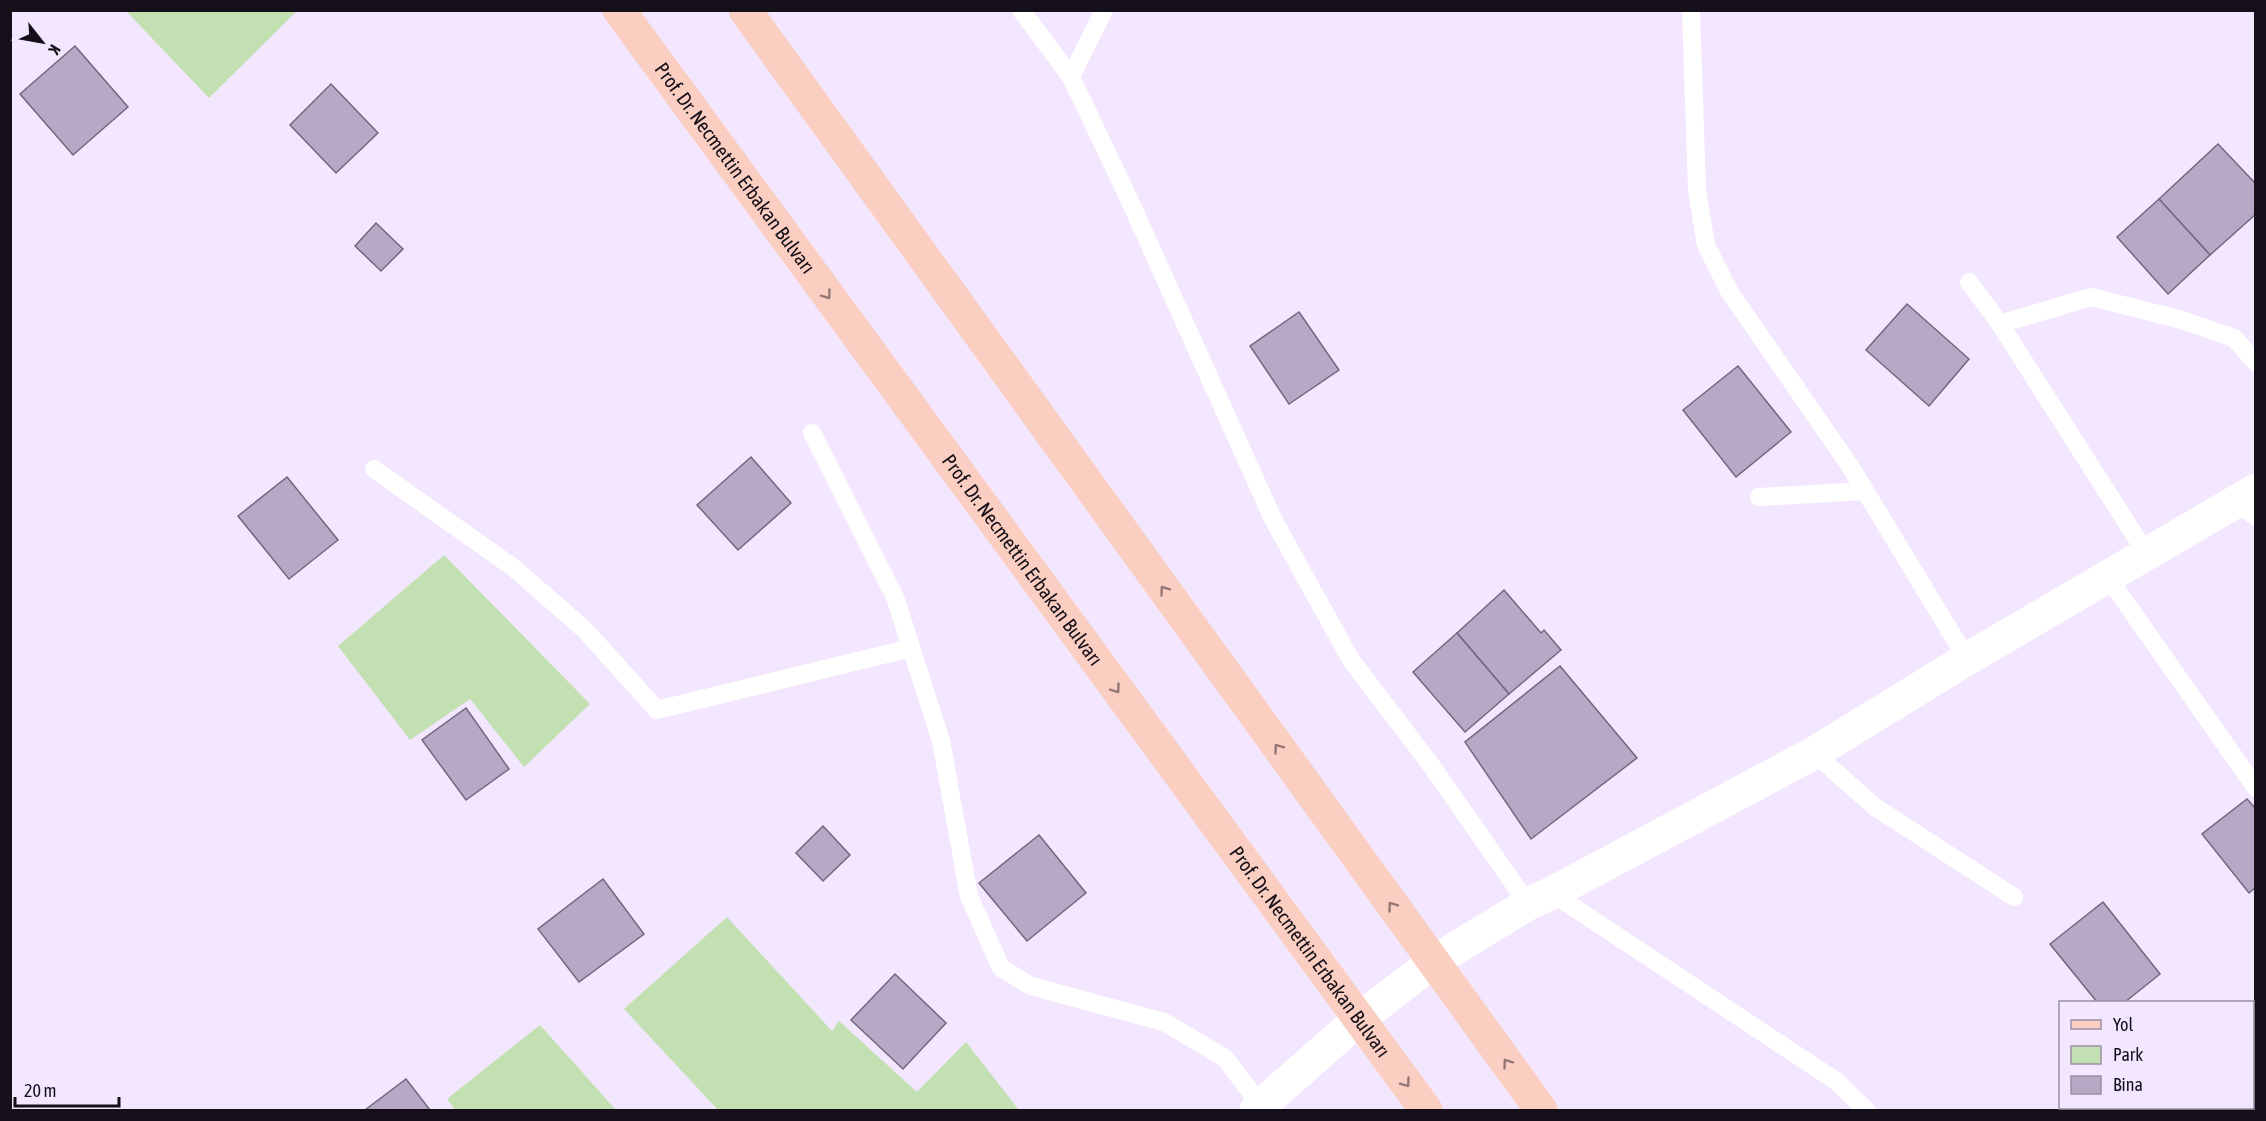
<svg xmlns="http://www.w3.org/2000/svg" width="2266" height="1121" font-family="'Asap Condensed',sans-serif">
<rect width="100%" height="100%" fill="#f3e7ff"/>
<g fill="#c3e0b2">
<path d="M126 11H297L209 98Z"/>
<path d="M444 555 590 704 524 767 470 699 410 740 338 646Z"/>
<path d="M727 917 832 1031 839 1021 917 1092 966 1042 1019 1110H718L624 1009Z"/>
<path d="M540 1025 616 1110H455L447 1099Z"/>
</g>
<g fill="#b7a9c5" stroke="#736680" stroke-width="1.5">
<path d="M75 46 128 107 73 155 20 94Z"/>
<path d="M331 84 378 133 336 173 290 125Z"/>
<path d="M2218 144 2256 184V214L2210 255 2159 199Z"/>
<path d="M2159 199 2210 255 2168 294 2117 237Z"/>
<path d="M376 223 403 249 381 271 355 246Z"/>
<path d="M1907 304 1969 359 1929 406 1866 350Z"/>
<path d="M1299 312 1339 370 1289 404 1250 346Z"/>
<path d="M1738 366 1791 432 1736 477 1683 410Z"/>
<path d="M751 457 791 503 738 550 697 505Z"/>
<path d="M287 477 338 540 289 579 238 516Z"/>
<path d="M1504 590 1541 633 1544 630 1561 650 1509 694 1457 633Z"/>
<path d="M1457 633 1509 694 1465 732 1413 672Z"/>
<path d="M1560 666 1637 758 1531 839 1465 742Z"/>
<path d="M466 708 509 769 466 800 422 740Z"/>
<path d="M2247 799 2256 809V887L2249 893 2202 834Z"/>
<path d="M823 826 850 855 823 881 796 853Z"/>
<path d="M1039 835 1086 893 1027 941 979 883Z"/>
<path d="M603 879 644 934 579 982 538 929Z"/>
<path d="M2103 902 2160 974 2125 1002H2097L2050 944Z"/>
<path d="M895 974 946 1023 903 1069 851 1020Z"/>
<path d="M406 1079 430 1110H365Z"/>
</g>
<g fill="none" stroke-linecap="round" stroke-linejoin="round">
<g stroke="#fff" stroke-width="18">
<path d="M1021 10 1071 77 1129 199 1273 519 1351 660 1431 765 1528 904"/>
<path d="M1691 10 1697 190 1706 245 1729 291 1850 466 1967 659"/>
<path d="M1071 77 1104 10"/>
<path d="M1969 282 2000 324 2146 553"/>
<path d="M2000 324 2091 297 2182 320 2234 338 2256 363"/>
<path d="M812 433 895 597 941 741 969 896 1001 968 1031 986 1164 1022 1225 1058 1264 1110"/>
<path d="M374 469 514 568 585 630 657 710 911 648"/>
<path d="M1759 497 1864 491"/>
<path d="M2235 501 2256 517"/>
<path d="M2107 576 2256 788"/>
<path d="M1814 753 1875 807 2014 897"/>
<path d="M1552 893 1836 1081 1866 1110"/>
</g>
<path stroke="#fff" stroke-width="33" d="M1256 1110 1359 1019 1433 962 1528 904 1552 893 1814 753 1967 659 2256 490"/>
<g stroke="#fbcec2" stroke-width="33">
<path id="s1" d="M619 10 1426 1110"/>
<path d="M745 10 1541 1110"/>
</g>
</g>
<defs><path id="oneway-chevron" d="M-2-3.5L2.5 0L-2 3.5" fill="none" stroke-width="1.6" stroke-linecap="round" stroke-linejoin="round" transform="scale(1.5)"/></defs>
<g stroke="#937876">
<use href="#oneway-chevron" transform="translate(827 295) rotate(54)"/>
<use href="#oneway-chevron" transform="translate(1164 590) rotate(-126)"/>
<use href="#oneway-chevron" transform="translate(1116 689) rotate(54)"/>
<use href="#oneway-chevron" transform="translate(1278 748) rotate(-126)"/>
<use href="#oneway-chevron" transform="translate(1392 906) rotate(-126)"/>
<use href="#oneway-chevron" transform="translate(1507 1063) rotate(-126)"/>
<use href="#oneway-chevron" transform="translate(1406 1083) rotate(54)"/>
</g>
<g text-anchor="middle" stroke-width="6" stroke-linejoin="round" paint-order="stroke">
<g font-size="20" fill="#140f18" stroke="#f3e7ff">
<text dy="7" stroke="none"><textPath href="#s1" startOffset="196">Prof. Dr. Necmettin Erbakan Bulvarı</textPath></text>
<text dy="7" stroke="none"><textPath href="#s1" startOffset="682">Prof. Dr. Necmettin Erbakan Bulvarı</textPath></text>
<text dy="7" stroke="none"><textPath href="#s1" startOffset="1168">Prof. Dr. Necmettin Erbakan Bulvarı</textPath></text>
</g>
</g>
<rect width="2266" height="1121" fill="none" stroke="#140f18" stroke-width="24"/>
<rect x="2059" y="1001" width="195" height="108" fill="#f3e7ff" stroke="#9a91a3" stroke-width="1.5"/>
<rect x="2071" y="1020" width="30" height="9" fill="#fbcec2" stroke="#9a91a3" stroke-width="1.5"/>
<text x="2113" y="1031" font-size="18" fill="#140f18">Yol</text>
<rect x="2071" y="1046" width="30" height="18" fill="#c3e0b2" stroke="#9a91a3" stroke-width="1.5"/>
<text x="2113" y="1061" font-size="18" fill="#140f18">Park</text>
<rect x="2071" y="1076" width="30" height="18" fill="#b7a9c5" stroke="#9a91a3" stroke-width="1.5"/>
<text x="2113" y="1091" font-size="18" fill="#140f18">Bina</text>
<g transform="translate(42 42) rotate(121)" stroke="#f3e7ff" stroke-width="4.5" paint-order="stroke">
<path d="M0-4.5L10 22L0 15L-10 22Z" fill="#140f18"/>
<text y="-9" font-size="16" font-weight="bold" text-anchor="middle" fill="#140f18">K</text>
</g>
<path d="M15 1097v9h104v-9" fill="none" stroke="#140f18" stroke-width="3"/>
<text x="24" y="1097" font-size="18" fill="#140f18" stroke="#f3e7ff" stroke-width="4.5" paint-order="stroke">20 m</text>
</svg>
